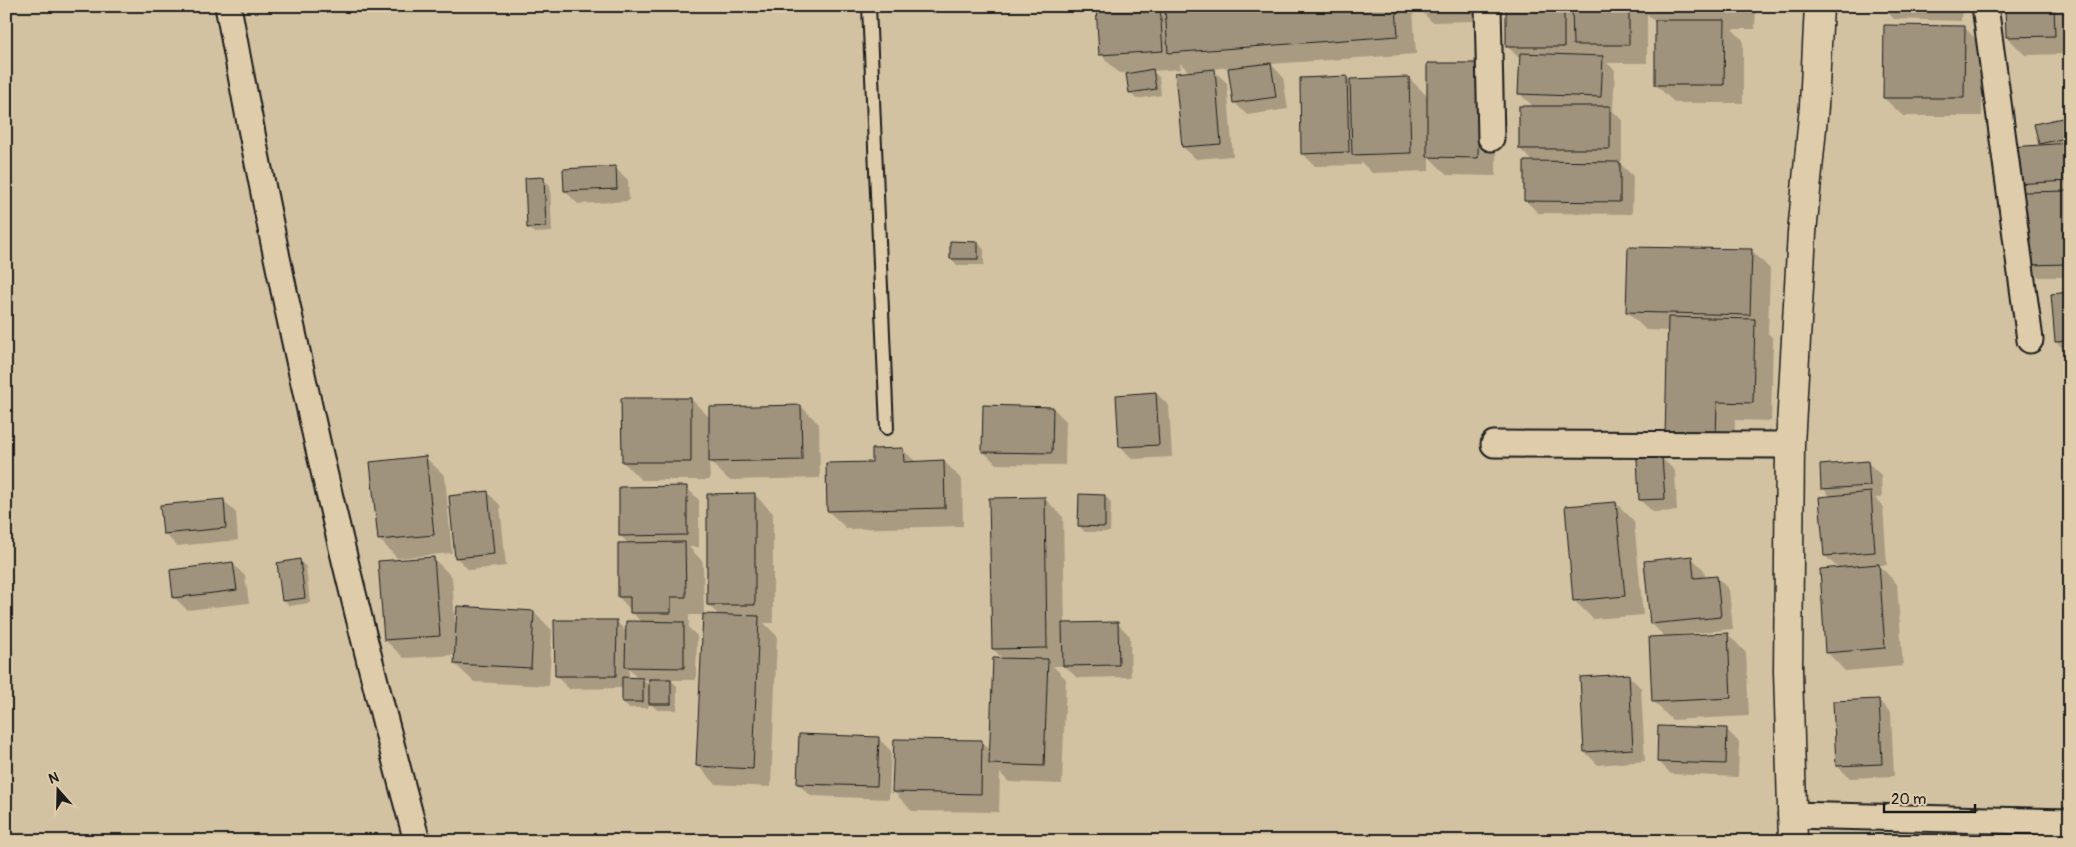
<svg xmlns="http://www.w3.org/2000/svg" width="2076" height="847" font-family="Pangolin,sans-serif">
<rect width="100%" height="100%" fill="#d3c2a2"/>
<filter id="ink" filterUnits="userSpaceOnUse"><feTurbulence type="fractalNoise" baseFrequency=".02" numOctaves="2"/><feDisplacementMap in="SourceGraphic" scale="10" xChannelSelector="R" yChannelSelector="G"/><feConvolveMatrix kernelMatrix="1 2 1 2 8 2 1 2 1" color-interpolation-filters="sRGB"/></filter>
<g filter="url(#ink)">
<g fill="#0003" fill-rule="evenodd">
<path d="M1097 6H1176L1177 8 1206 6H1408L1413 11 1416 54 1271 64 1283 77 1288 109 1247 115 1234 102 1229 67 1212 69 1227 83 1233 156 1196 159 1183 147 1197 70 1188 71 1180 63 1181 69 1153 71 1159 77 1161 95 1136 99 1130 92 1127 73H1119L1101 55Z"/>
<path d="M1419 6H1475V21L1432 22 1419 9Z"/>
<path d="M1507 6H1756L1755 29H1732L1743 40V103H1675L1656 85V23L1647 14V63H1607L1615 70 1613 111 1622 120V161H1617L1633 176 1632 214 1538 213 1525 200 1534 163 1520 149 1534 107 1520 94 1521 60 1508 47Z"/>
<path d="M1882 6H1962L1961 21 1894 19Z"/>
<path d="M2006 6H2070V54L2025 55 2007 37Z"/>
<path d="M1964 27 1983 46 1982 116H1903L1884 98Z"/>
<path d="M1347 77 1352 82 1409 78 1429 98 1497 83 1496 176 1447 175 1429 157V171L1372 173 1361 162V165L1315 166 1302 153Z"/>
<path d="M2061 119 2067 126 2070 137V277H2039L2026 265 2024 194 2014 184 2042 146 2040 144Z"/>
<path d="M615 168 628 180 629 201 578 204 565 191 564 170Z"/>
<path d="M543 179 550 185 552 232 534 233 528 227Z"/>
<path d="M978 243 984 249V265H957L951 258Z"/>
<path d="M1751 250 1770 269 1768 333 1773 339 1771 421 1735 420 1734 456 1685 455 1669 331 1646 330 1627 312Z"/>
<path d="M2070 294V355L2056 342Z"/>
<path d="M1156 393 1169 406 1172 457 1133 459 1120 447Z"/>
<path d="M691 399 710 418 801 406 819 424 820 478 729 480 709 461 710 480H641L623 462Z"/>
<path d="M1053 408 1066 421 1065 465 996 464 983 451Z"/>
<path d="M903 450 916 462 944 461 962 480 963 526 847 529 828 511 874 463Z"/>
<path d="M426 458 445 476 452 553 397 558 379 539Z"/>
<path d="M1662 458 1675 471 1677 511 1653 512 1640 500Z"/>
<path d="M1868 463 1881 475 1882 498H1875L1883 506 1887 565H1879L1897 584 1903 666 1845 671 1827 652 1838 568 1825 556 1831 497 1823 488Z"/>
<path d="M686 487 699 500V547H689L703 562 704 615H689V628L697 636 696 680H671L677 686V710H657L649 702 648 708H629L623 702V688L569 689 556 676 616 621 627 632 641 622 619 597 629 544 620 535ZM629 669 638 679 629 678ZM643 680H651V687Z"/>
<path d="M487 492 500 505 506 566 469 570 456 557Z"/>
<path d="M755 495 773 513V623H764L777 636 771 787 716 784 698 766 720 616 708 605Z"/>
<path d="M1105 496 1111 502 1110 532H1085L1079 526Z"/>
<path d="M1044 498 1063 517 1065 625 1117 623 1130 636 1131 677 1077 678 1065 666H1053L1066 679 1062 784 1009 782 1000 773 999 812 912 811 894 792 982 742 991 751 1003 659 993 649Z"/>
<path d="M223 500 236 513 238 540 177 546 164 533Z"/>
<path d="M1616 503 1634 521 1643 615 1593 619 1574 600Z"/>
<path d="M433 558 452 577 455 622 534 612 552 630 549 686 474 682 455 664 456 655 404 658 385 640Z"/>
<path d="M1692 558 1704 570 1705 578 1717 577 1729 590 1733 629 1676 635V637L1728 634 1746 653 1749 716 1672 720 1653 701 1666 638 1651 623Z"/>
<path d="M300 561 306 567 310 603 289 606 283 600Z"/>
<path d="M232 563 245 576 249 603 187 610 175 598Z"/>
<path d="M1628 675 1641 688 1645 761 1598 765 1585 752Z"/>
<path d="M1878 700 1891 713 1894 776 1850 778 1837 766Z"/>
<path d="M1726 729 1739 742 1738 777 1671 774 1658 761Z"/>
<path d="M878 738 891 751 889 799 811 796 798 784Z"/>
<path d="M2008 831 2018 841H1972Z"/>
</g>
<g fill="#a0937d" stroke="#1c1c1c">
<path d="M1096 6H1160L1163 51 1099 55Z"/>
<path d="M1188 6H1396L1398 36 1168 53 1165 8Z"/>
<path d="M1418 6H1462L1463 9 1418 10Z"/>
<rect x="1506" y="6" width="58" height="41"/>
<path d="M1572 6H1629V45H1573Z"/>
<path d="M1642 6H1737V11L1642 10Z"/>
<path d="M1880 6H1949V9Z"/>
<path d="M2005 6H2054L2055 36 2006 37Z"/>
<path d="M1655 20H1725L1724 85H1655Z"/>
<path d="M1884 25 1965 26 1964 98H1883Z"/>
<path d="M1520 53 1603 56 1601 97 1518 94Z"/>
<path d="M1271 63 1276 97 1233 103 1228 68Z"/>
<path d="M1427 63H1479L1478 158 1427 157Z"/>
<path d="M1153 69 1156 89 1129 93 1126 74Z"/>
<path d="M1215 69 1221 144 1182 147 1175 73Z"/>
<path d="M1347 76 1349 152 1301 154 1300 78Z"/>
<path d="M1409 77 1411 153 1352 155 1350 79Z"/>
<rect x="1519" y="106" width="91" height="43"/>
<path d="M2062 118 2066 138 2039 144 2034 124Z"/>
<path d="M2069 143 2070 181 2013 184 2011 147Z"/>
<path d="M1524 161 1620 162V202L1524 201Z"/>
<path d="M616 166 617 189 564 191 563 169Z"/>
<path d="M544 177 546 227 527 228 525 178Z"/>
<path d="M2070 191V264L2025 265 2023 192Z"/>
<path d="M950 241 978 242V259H950Z"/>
<path d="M1628 247 1752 249 1750 315 1626 312Z"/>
<path d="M2070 292V341L2055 342 2051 294Z"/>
<path d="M1668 317 1755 319 1753 403 1717 402 1716 438 1665 437Z"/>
<path d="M1156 392 1159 445 1119 447 1116 395Z"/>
<path d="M621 398H691V462H622Z"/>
<path d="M801 405 802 460 709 462V407Z"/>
<path d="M983 405 1053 407 1052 453 982 452Z"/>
<path d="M903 448 904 462 944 460 945 508 827 511 826 463 872 462V449Z"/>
<path d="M426 456 434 535 378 540 370 462Z"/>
<path d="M1662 457 1665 499 1639 500 1637 458Z"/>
<path d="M1868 461 1870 486 1821 489 1820 465Z"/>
<path d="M687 486V535L619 536V487Z"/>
<path d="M488 491 494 554 455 558 449 496Z"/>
<path d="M1871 492 1875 552 1824 556 1819 497Z"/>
<path d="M755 493V605H707V494Z"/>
<path d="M1079 494 1105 495V527L1078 526Z"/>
<path d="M1045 497 1047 648 992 649 989 498Z"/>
<path d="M224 499 226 528 163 534 160 505Z"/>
<path d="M1616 502 1625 596 1573 601 1565 506Z"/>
<path d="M685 542 686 597H671V613H630V597H618V543Z"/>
<path d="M1692 556 1694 578 1717 576 1721 617 1650 624 1644 561Z"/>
<path d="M434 557 440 636 384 640 378 561Z"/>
<path d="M300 559 305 598 282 601 277 563Z"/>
<path d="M233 562 237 590 173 598 170 570Z"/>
<path d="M1879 564 1885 648 1825 653 1820 569Z"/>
<path d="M457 606 534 611 531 668 454 664Z"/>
<path d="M703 614 759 616 753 769 696 766Z"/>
<path d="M554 620H617L616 676H555Z"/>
<path d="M626 621 684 622V668L625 667Z"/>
<path d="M1118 622 1119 665 1063 666 1062 623Z"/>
<path d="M1728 633 1731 698 1652 702 1649 637Z"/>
<path d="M993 658 1048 659 1044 766 989 764Z"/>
<path d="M1629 674 1633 749 1584 752 1580 677Z"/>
<path d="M622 677 643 678V702H622Z"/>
<rect x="649" y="679" width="22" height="25"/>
<path d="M1879 699 1882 764 1836 766 1833 701Z"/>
<path d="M1658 726 1727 728 1726 764 1657 762Z"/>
<path d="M799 734 879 737 877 786 797 784Z"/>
<path d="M894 739 982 740 981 794 892 792Z"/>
<path d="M1971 830H2009L2008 841H1971Z"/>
</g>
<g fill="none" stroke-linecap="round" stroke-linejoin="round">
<defs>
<path id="service" d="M869 6 887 428"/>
<g id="minor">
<path d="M228 6C279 287 342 566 417 841"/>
<path d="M1488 6 1491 138"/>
<path d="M1985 6 2030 340"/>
<path d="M1494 444 1790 445"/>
<path d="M1791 815 2070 822"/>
</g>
<path id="tertiary" d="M1793 841 1788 671 1790 445 1802 233 1814 106 1819 6"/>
</defs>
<use href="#service" stroke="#1c1c1c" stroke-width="16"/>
<use href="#minor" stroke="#1c1c1c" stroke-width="29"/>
<use href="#tertiary" stroke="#1c1c1c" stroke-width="31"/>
<use href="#service" stroke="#dfccaa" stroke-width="12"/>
<use href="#minor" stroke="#dfccaa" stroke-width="25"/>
<use href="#tertiary" stroke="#dfccaa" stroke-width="28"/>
</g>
</g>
<rect width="2076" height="847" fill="none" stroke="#dfccaa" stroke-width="25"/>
<rect x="12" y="12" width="2051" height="822" fill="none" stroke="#1c1c1c" stroke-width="2" filter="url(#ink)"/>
<g transform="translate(58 790) rotate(340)" stroke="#dfccaa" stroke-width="4" paint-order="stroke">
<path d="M0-4L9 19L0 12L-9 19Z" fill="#1c1c1c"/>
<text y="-8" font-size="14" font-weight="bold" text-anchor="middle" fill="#1c1c1c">N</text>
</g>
<path d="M1884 804v8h91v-8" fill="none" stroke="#1c1c1c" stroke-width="2.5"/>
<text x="1891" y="804" font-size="15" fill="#1c1c1c" stroke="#dfccaa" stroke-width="4" paint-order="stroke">20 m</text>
</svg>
